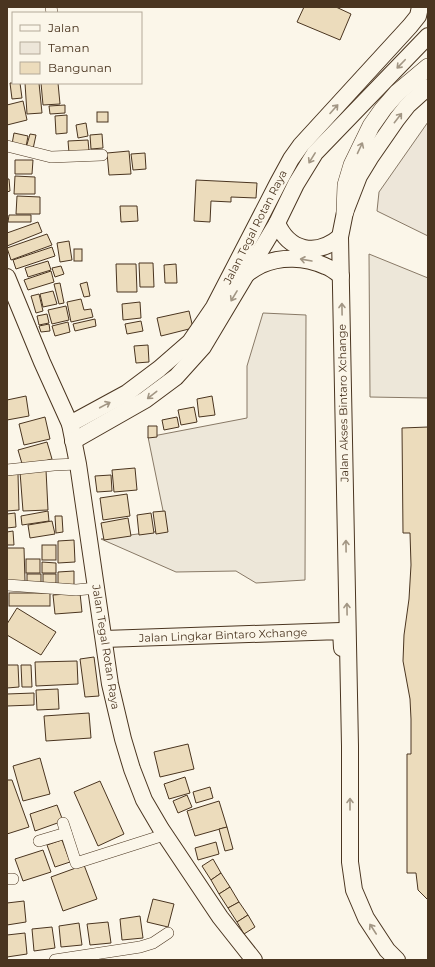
<svg xmlns="http://www.w3.org/2000/svg" width="435" height="967" font-family="Montserrat,sans-serif">
<rect width="100%" height="100%" fill="#fbf6e9"/>
<path fill="#ede6d9" stroke="#887966" d="M428 122V236L377 211 379 192Z"/>
<g fill="#ede7d9" stroke="#887966">
<path d="M369 254 428 278V398L370 397Z"/>
<path d="M263 313 306 315 305 580 256 583 236 571 176 572 101 539 167 530 148 437 247 418V366Z"/>
</g>
<g fill="#ecdcbc" stroke="#4a3520">
<path d="M304 7H336L351 14 340 40 297 22Z"/>
<path d="M10 83H20L22 98 12 99Z"/>
<path d="M25 83H39L42 113 27 114Z"/>
<path d="M41 83H58L60 104 43 105Z"/>
<path d="M23 101 27 120 7 125V105Z"/>
<path d="M65 105V113L50 114 49 106Z"/>
<rect x="97" y="112" width="11" height="10"/>
<path d="M67 115V133L56 134 55 116Z"/>
<path d="M86 123 88 136 78 138 76 125Z"/>
<path d="M14 133 28 136 26 147 12 144Z"/>
<path d="M30 134 36 135 33 149 26 148Z"/>
<path d="M102 134 103 148 91 149 90 135Z"/>
<path d="M88 140 89 151 69 153 68 141Z"/>
<path d="M129 151 131 174 109 175 107 153Z"/>
<path d="M145 153 146 169 133 170 131 154Z"/>
<path d="M15 160H33L32 174H15Z"/>
<path d="M15 176 35 177V194H14Z"/>
<path d="M7 179H9L10 191 7 192Z"/>
<path d="M196 180 257 183 256 198 231 197V202L211 201 210 222 194 221Z"/>
<path d="M17 196 40 197V214H16Z"/>
<path d="M120 206H137L138 221 121 222Z"/>
<path d="M9 215H31V222H8Z"/>
<path d="M38 222 42 232 7 246V233Z"/>
<path d="M47 234 52 245 11 260 7 248Z"/>
<path d="M69 241 72 260 60 262 57 243Z"/>
<path d="M52 247 55 256 16 269 13 260Z"/>
<rect x="74" y="249" width="8" height="12"/>
<path d="M48 261 51 270 28 277 25 268Z"/>
<path d="M139 263H153L154 287H140Z"/>
<path d="M116 264H136L137 292H117Z"/>
<path d="M176 264 177 283H165L164 265Z"/>
<path d="M61 266 64 274 55 277 52 268Z"/>
<path d="M51 271 54 282 28 290 24 280Z"/>
<path d="M87 282 90 296 84 297 80 284Z"/>
<path d="M60 283 64 303 59 304 54 284Z"/>
<path d="M53 291 57 304 43 307 40 294Z"/>
<path d="M39 294 43 311 36 313 31 296Z"/>
<path d="M81 299 84 310 91 309 93 317 71 322 67 302Z"/>
<path d="M140 302 141 318 123 320 122 304Z"/>
<path d="M66 306 69 320 52 324 48 310Z"/>
<path d="M189 311 193 328 161 336 157 318Z"/>
<path d="M47 314 49 323 39 325 37 316Z"/>
<path d="M95 319 96 326 75 331 73 324Z"/>
<path d="M141 321 143 331 127 334 125 324Z"/>
<path d="M68 322 70 332 55 336 52 326Z"/>
<path d="M49 324 50 331 41 332 39 326Z"/>
<path d="M148 345 149 362 136 363 134 346Z"/>
<path d="M26 396 29 416 7 420V400Z"/>
<path d="M212 396 215 415 199 417 197 399Z"/>
<path d="M194 407 197 422 181 425 178 410Z"/>
<path d="M45 417 50 439 24 445 19 424Z"/>
<path d="M177 417 179 427 164 430 162 420Z"/>
<path d="M148 426H157V437L148 438Z"/>
<path d="M428 427V900L418 890 416 873H407V754H411V719L410 699 403 661 404 635 409 599 411 565 410 533H403L402 428Z"/>
<path d="M47 442 52 459 23 467 18 450Z"/>
<path d="M135 468 137 490 114 492 112 470Z"/>
<path d="M46 470 48 510 23 511 20 472Z"/>
<path d="M18 474 19 510 7 511V475Z"/>
<path d="M111 475 112 491 97 492 95 476Z"/>
<path d="M127 494 130 516 103 520 100 498Z"/>
<path d="M48 511 49 521 22 525 21 516Z"/>
<path d="M165 511 168 532 156 534 153 512Z"/>
<path d="M15 513 16 527 7 528V514Z"/>
<path d="M151 513 154 533 139 535 137 515Z"/>
<path d="M55 516H62L63 532 56 533Z"/>
<path d="M128 518 131 536 104 540 101 523Z"/>
<path d="M52 521 55 534 30 538 28 525Z"/>
<path d="M13 531 14 545H7V532Z"/>
<path d="M74 540 75 562 58 563V541Z"/>
<rect x="42" y="545" width="14" height="15"/>
<path d="M7 548H24L25 581H7Z"/>
<rect x="26" y="559" width="14" height="14"/>
<path d="M42 562 56 563V573H42Z"/>
<path d="M74 571V586H58V572Z"/>
<rect x="27" y="574" width="14" height="12"/>
<rect x="43" y="574" width="13" height="13"/>
<rect x="9" y="593" width="41" height="13"/>
<path d="M80 593 82 612 55 614 53 595Z"/>
<path d="M17 608 56 632 41 655 7 635V624Z"/>
<path d="M94 657 99 696 85 697 80 659Z"/>
<path d="M77 661 78 684 36 686 35 662Z"/>
<path d="M7 665H18L19 687 7 688Z"/>
<path d="M21 665H31L32 687H22Z"/>
<path d="M58 689 59 709 37 710 36 690Z"/>
<path d="M34 693V705L7 706V694Z"/>
<path d="M89 713 91 738 46 741 44 716Z"/>
<path d="M188 744 194 769 160 777 154 752Z"/>
<path d="M40 758 50 794 23 801 13 766Z"/>
<path d="M185 777 190 793 169 799 164 784Z"/>
<path d="M7 780H12L29 827 7 834Z"/>
<path d="M100 781 124 834 98 846 74 792Z"/>
<path d="M210 787 213 798 196 803 193 792Z"/>
<path d="M187 795 192 807 178 813 173 801Z"/>
<path d="M219 801 227 827 195 836 187 811Z"/>
<path d="M57 805 63 821 35 831 30 814Z"/>
<path d="M227 827 233 849 225 851 219 829Z"/>
<path d="M62 840 70 862 55 867 47 845Z"/>
<path d="M216 842 219 854 198 860 195 848Z"/>
<path d="M43 850 51 872 23 881 15 859Z"/>
<path d="M213 859 221 873 211 880 202 866Z"/>
<path d="M84 865 97 899 63 911 51 877Z"/>
<path d="M221 873 230 887 219 894 211 880Z"/>
<path d="M230 887 239 902 228 908 219 894Z"/>
<path d="M153 899 174 904 168 927 147 922Z"/>
<path d="M24 901 26 922 7 925V903Z"/>
<path d="M239 902 248 915 237 922 228 908Z"/>
<path d="M248 915 255 927 244 934 237 922Z"/>
<path d="M140 916 143 938 122 940 120 919Z"/>
<path d="M108 922 111 943 90 945 87 924Z"/>
<path d="M79 923 82 945 61 947 59 926Z"/>
<path d="M52 927 55 948 34 951 32 929Z"/>
<path d="M25 933 27 954 7 957V935Z"/>
</g>
<g fill="none" stroke-linecap="round" stroke-linejoin="round">
<defs>
<g id="minor">
<path d="M51 7 52 13"/>
<path d="M7 146 51 157 102 155"/>
<path d="M7 470 54 465 78 464"/>
<path d="M7 585 76 590 97 588"/>
<path d="M63 823 76 863 164 835"/>
<path d="M39 841 66 833"/>
<path d="M7 879H13"/>
<path d="M55 960 140 947 153 943 168 933"/>
</g>
<g id="secondary">
<path d="M277 223C289 251 316 257 340 237"/>
<path d="M248 273C252 270 257 267 261 265 281 256 305 257 325 266 331 268 336 272 341 276"/>
<path d="M7 277 42 362 70 424 78 464 110 684 123 739 132 769 144 800 161 829 220 917 254 960"/>
<path d="M70 424 127 393 159 369 190 342 214 307 278 183 291 159 301 145 410 26 418 16 420 7"/>
<path d="M73 441 145 400 176 377 203 347 277 223 296 184 315 153 428 36"/>
<path d="M104 639 341 631 342 648"/>
<path d="M397 960 387 950 366 918 354 890 350 862V746L340 237 345 212 359 176 370 158 397 119 408 105 428 87"/>
</g>
<path id="primary" d="M345 212 346 185 352 165 371 126 383 109 397 93 428 67"/>
</defs>
<use href="#minor" stroke="#4a3520" stroke-width="12"/>
<use href="#secondary" stroke="#4a3520" stroke-width="18"/>
<use href="#primary" stroke="#4a3520" stroke-width="18"/>
<use href="#minor" stroke="#fbf6e9" stroke-width="11"/>
<use href="#secondary" stroke="#fbf6e9" stroke-width="16"/>
<use href="#primary" stroke="#fbf6e9" stroke-width="17"/>
</g>
<defs><path id="oneway-shaft" d="M-6 0H5M1.5-3L5.5 0L1.5 3" fill="none" stroke-width="1.6" stroke-linecap="round" stroke-linejoin="round"/></defs>
<g stroke="#a29684">
<use href="#oneway-shaft" transform="translate(401 64) rotate(134)"/>
<use href="#oneway-shaft" transform="translate(334 109) rotate(-48)"/>
<use href="#oneway-shaft" transform="translate(398 118) rotate(-52)"/>
<use href="#oneway-shaft" transform="translate(360 148) rotate(-65)"/>
<use href="#oneway-shaft" transform="translate(312 158) rotate(122)"/>
<use href="#oneway-shaft" transform="translate(306 260) rotate(-170)"/>
<use href="#oneway-shaft" transform="translate(234 296) rotate(121)"/>
<use href="#oneway-shaft" transform="translate(342 309) rotate(-91)"/>
<use href="#oneway-shaft" transform="translate(152 395) rotate(142)"/>
<use href="#oneway-shaft" transform="translate(105 405) rotate(-28)"/>
<use href="#oneway-shaft" transform="translate(346 546) rotate(-91)"/>
<use href="#oneway-shaft" transform="translate(347 609) rotate(-91)"/>
<use href="#oneway-shaft" transform="translate(350 804) rotate(-90)"/>
<use href="#oneway-shaft" transform="translate(373 929) rotate(-123)"/>
</g>
<g text-anchor="middle" stroke-width="3" stroke-linejoin="round" paint-order="stroke">
<g font-size="11" fill="#4a3520" stroke="#fbf6e9">
<text transform="translate(255 227) rotate(-63)" y="4">Jalan Tegal Rotan Raya</text>
<text transform="translate(343 403) rotate(-91)" y="4">Jalan Akses Bintaro Xchange</text>
<text transform="translate(223 635) rotate(-2)" y="4">Jalan Lingkar Bintaro Xchange</text>
<text transform="translate(106 647) rotate(81)" y="4">Jalan Tegal Rotan Raya</text>
</g>
</g>
<rect width="435" height="967" fill="none" stroke="#4a3520" stroke-width="16"/>
<rect x="12" y="12" width="130" height="72" fill="#fbf6e9" stroke="#b4a999"/>
<rect x="20" y="25" width="20" height="6" fill="#fbf6e9" stroke="#b4a999"/>
<text x="48" y="32" font-size="12" fill="#4a3520">Jalan</text>
<rect x="20" y="42" width="20" height="12" fill="#ede6d9" stroke="#b4a999"/>
<text x="48" y="52" font-size="12" fill="#4a3520">Taman</text>
<rect x="20" y="62" width="20" height="12" fill="#ecdcbc" stroke="#b4a999"/>
<text x="48" y="72" font-size="12" fill="#4a3520">Bangunan</text>
</svg>
